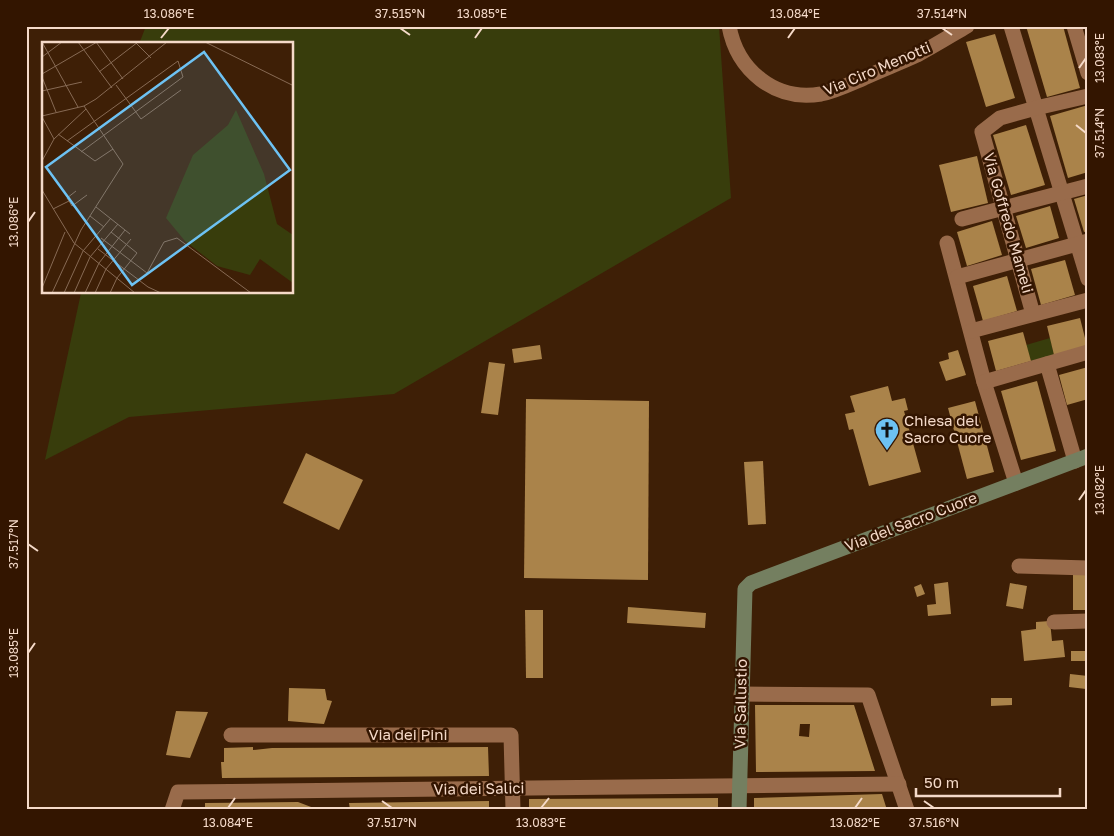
<svg xmlns="http://www.w3.org/2000/svg" width="1114" height="836" font-family="'Golos Text',sans-serif">
<rect width="100%" height="100%" fill="#3e1f06"/>
<g fill="#383d0c">
<path d="M146 26H719L731 198 394 394 129 417 45 460 81 293 292 292V44H139Z"/>
<path d="M1050 338 1054 355 1031 361 1026 345Z"/>
</g>
<g fill="#aa834a" fill-rule="evenodd">
<path d="M1026 26H1063L1080 88 1047 97Z"/>
<path d="M995 34 1015 98 986 107 966 42Z"/>
<path d="M1088 105V172L1068 178 1050 116Z"/>
<path d="M1026 125 1045 185 1011 195 993 135Z"/>
<path d="M977 156 988 203 951 212 939 165Z"/>
<path d="M1088 195V231L1084 232 1074 199Z"/>
<path d="M1050 206 1059 238 1026 248 1016 216Z"/>
<path d="M992 221 1002 255 967 266 957 232Z"/>
<path d="M1065 260 1075 295 1041 305 1031 269Z"/>
<path d="M1007 276 1017 311 983 321 973 286Z"/>
<path d="M1080 318 1087 346 1054 355 1047 326Z"/>
<path d="M1023 332 1031 361 996 371 988 341Z"/>
<path d="M540 345 542 359 514 363 512 349Z"/>
<path d="M958 350 966 375 946 381 939 362 949 359 948 353Z"/>
<path d="M489 362 505 364 498 415 481 413Z"/>
<path d="M1088 367V399L1067 405 1059 375Z"/>
<path d="M1037 381 1056 451 1021 460 1001 391Z"/>
<path d="M888 386 892 401 905 398 908 410 904 411 921 472 869 486 853 429 849 430 845 414 855 412 850 396Z"/>
<path d="M526 399 649 401 648 580 524 578Z"/>
<path d="M975 401 994 472 967 479 948 408Z"/>
<path d="M306 453 363 480 339 530 283 503Z"/>
<path d="M763 461 766 524 748 525 744 462Z"/>
<rect x="1073" y="573" width="15" height="37"/>
<path d="M948 582 951 614 928 616 927 605 936 604 934 584Z"/>
<path d="M1010 583 1027 586 1023 609 1006 606Z"/>
<path d="M921 584 925 594 917 597 914 587Z"/>
<path d="M628 607 706 613 705 628 627 623Z"/>
<path d="M525 610H543V678H526Z"/>
<path d="M1050 621 1052 641 1063 640 1065 657 1024 661 1021 631 1036 629V622Z"/>
<rect x="1071" y="651" width="17" height="10"/>
<path d="M1070 674 1088 676 1086 689 1069 687Z"/>
<path d="M289 688 325 689 327 700 332 701 324 724 288 721Z"/>
<path d="M991 698H1012V705L991 706Z"/>
<path d="M755 705H854L875 771 756 772ZM800 724H810L809 737 799 736Z"/>
<path d="M176 711 208 712 190 758 166 755Z"/>
<path d="M253 747V750L272 748 488 747 489 776 222 778 221 762H224V748Z"/>
<path d="M882 794 887 810H754V798Z"/>
<path d="M718 798V810H529V799Z"/>
<path d="M489 801V810H350L349 803Z"/>
<path d="M298 802 319 810H205V803Z"/>
</g>
<g fill="none" stroke-linecap="round" stroke-linejoin="round">
<g stroke="#996b4b" stroke-width="15">
<path d="M729 26C737 70 775 102 821 94 836 91 850 84 864 78 881 70 900 63 917 55 934 46 950 36 967 26"/>
<path d="M1011 26 1088 279"/>
<path d="M1074 26 1088 73"/>
<path d="M962 219 1088 186"/>
<path d="M947 243 984 382 1016 483"/>
<path d="M957 277 1088 241"/>
<path d="M1033 314 982 132 1000 118 1036 108 1088 96"/>
<path d="M971 331 1088 300"/>
<path d="M1047 364 1075 461"/>
<path d="M984 382 1088 352"/>
<path d="M1019 566 1088 568"/>
<path d="M1054 622 1088 621"/>
<path d="M741 694 868 695 907 810"/>
<path d="M231 735H511L513 810"/>
<path d="M172 810 178 792 899 784"/>
</g>
<path stroke="#747f60" stroke-width="15" d="M739 810 745 589 751 583 1088 456"/>
</g>
<path fill="none" stroke="#f5dac9" stroke-width="2" d="M400 28 410 35M942 28 952 35M161 38 169 28M475 38 482 28M788 38 795 28M1079 68 1086 58M1076 125 1086 133M28 222 35 212M1079 500 1086 490M28 544 38 551M28 653 35 643M382 801 392 808M924 801 934 808M228 808 235 798M541 808 549 798M855 808 862 798"/>
<defs>
<symbol id="church-pin" viewBox="-11 -11 22 30"><path d="M0 17L-7.5 6A9.5 9.5 0 1 1 7.5 6Z" fill="#6dc2f3" stroke="#331500"/><path d="M-1.2-6h2.4v3.5h3.3v2.4h-3.3V6h-2.4V-.1h-3.3v-2.4h3.3Z" fill="#111"/></symbol>
</defs>
<g fill-rule="evenodd">
<use href="#church-pin" x="873" y="416" width="28" height="38"/>
</g>
<g text-anchor="middle" stroke-width="5" stroke-linejoin="round" paint-order="stroke">
<g font-size="15" fill="#f5dac9" stroke="#331500">
<text transform="translate(877 69) rotate(-23)" y="5">Via Ciro Menotti</text>
<text transform="translate(1008 223) rotate(74)" y="5">Via Goffredo Mameli</text>
<text transform="translate(911 522) rotate(-21)" y="5">Via del Sacro Cuore</text>
<text transform="translate(741 704) rotate(-89)" y="5">Via Sallustio</text>
<text x="408" y="740">Via dei Pini</text>
<text transform="translate(479 789) rotate(-1)" y="5">Via dei Salici</text>
</g>
<g font-size="15" fill="#f5dac9" stroke="#331500" text-anchor="start">
<text x="904" y="426">Chiesa del<tspan x="904" dy="17">Sacro Cuore</tspan></text>
</g>
</g>
<g transform="translate(42 42)">
<rect width="251" height="251" fill="#3e1f06"/>
<path d="M194 68 222 132 235 182 251 193V241L218 217 208 233 175 224 143 199 124 176 151 113 186 83Z" fill="#383d0c"/>
<path fill="none" stroke="#876a54" stroke-width="1" d="M0 0 36 65M36 0 70 46M54 0 81 37M93 0 109 16M163 0 252 44M0 15 20 0M57 30 96 0M0 32 55 0M0 35 14 70M74 43 99 77 139 48M0 49 40 40M0 74 42 64 54 57 125 0M0 75 12 97M16 92 53 119 71 107M25 99 136 19 141 35 39 110M0 119 12 97 44 67M0 148 32 201 93 251M27 159 30 164 45 153M54 165 88 192M11 167 27 159 25 156 34 149M48 174 62 185M59 196 105 231 122 200 135 196 209 251M56 207 106 245 119 251M0 246 23 190M10 251 39 188 81 122 42 64M22 251 41 209 69 176M32 251 48 215 76 182M43 251 57 221 83 188M53 251 64 227 89 197M68 251 75 236 95 211 69 190"/>
<path fill="#6dc2f3" fill-opacity="0.15" stroke="#6dc2f3" stroke-width="2.5" d="M162 10 248 128 90 243 4 125Z"/>
<rect width="251" height="251" fill="none" stroke="#f5dac9" stroke-width="2.5"/>
</g>
<rect width="1114" height="836" fill="none" stroke="#331500" stroke-width="55"/>
<path d="M916 788v8h144v-8" fill="none" stroke="#f5dac9" stroke-width="2.5"/>
<text x="924" y="788" font-size="15" fill="#f5dac9" stroke="#331500" stroke-width="4" paint-order="stroke">50 m</text>
<rect x="28" y="28" width="1058" height="780" fill="none" stroke="#f5dac9" stroke-width="2"/>
<g font-size="12" text-anchor="middle" fill="#f5dac9">
<text x="169" y="18">13.086°E</text>
<text x="400" y="18">37.515°N</text>
<text x="482" y="18">13.085°E</text>
<text x="795" y="18">13.084°E</text>
<text x="942" y="18">37.514°N</text>
<text transform="translate(1100 58) rotate(-90)" y="4">13.083°E</text>
<text transform="translate(1100 133) rotate(-90)" y="4">37.514°N</text>
<text transform="translate(14 222) rotate(-90)" y="4">13.086°E</text>
<text transform="translate(1100 490) rotate(-90)" y="4">13.082°E</text>
<text transform="translate(14 544) rotate(-90)" y="4">37.517°N</text>
<text transform="translate(14 653) rotate(-90)" y="4">13.085°E</text>
<text x="228" y="827">13.084°E</text>
<text x="392" y="827">37.517°N</text>
<text x="541" y="827">13.083°E</text>
<text x="855" y="827">13.082°E</text>
<text x="934" y="827">37.516°N</text>
</g>
</svg>
